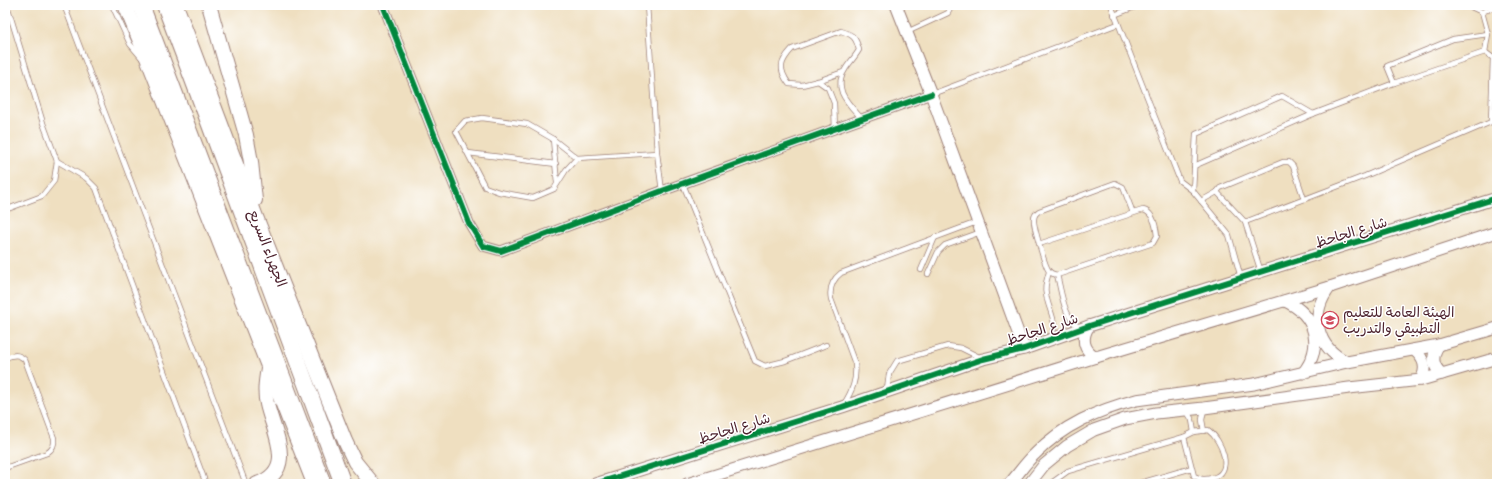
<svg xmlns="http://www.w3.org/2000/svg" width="1502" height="489" font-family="Dekko,'Playpen Sans Arabic',sans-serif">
<rect width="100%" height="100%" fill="#fff"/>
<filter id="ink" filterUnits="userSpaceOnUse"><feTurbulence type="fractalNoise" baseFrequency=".025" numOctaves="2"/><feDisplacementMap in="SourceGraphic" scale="8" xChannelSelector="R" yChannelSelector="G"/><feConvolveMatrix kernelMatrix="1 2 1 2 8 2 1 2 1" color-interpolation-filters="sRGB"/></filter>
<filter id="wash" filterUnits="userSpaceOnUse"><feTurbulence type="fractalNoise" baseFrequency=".012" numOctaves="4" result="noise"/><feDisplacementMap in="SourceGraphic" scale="16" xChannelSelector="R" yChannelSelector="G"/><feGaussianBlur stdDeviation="0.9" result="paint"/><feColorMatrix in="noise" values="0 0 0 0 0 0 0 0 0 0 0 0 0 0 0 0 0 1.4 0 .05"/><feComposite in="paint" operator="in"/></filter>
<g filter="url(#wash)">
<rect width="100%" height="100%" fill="#efdfc0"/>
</g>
<g filter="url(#ink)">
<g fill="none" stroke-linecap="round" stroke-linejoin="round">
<defs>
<g id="service">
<path d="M64 5 246 484"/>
<path d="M112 5 130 44 141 57"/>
<path d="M647 5 657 153 662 191"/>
<path d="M1111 5 1180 181 1193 191 1229 235 1241 278"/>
<path d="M1471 5V7L1482 12 1497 6"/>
<path d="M1482 12 1488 34 1485 52"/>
<path d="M1114 15 1140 5"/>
<path d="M907 32 948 13 950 9V5"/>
<path d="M843 72 818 81 802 85 789 84C778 69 780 62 792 49L841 31C854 35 856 38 859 50 855 57 850 62 846 68 831 89 849 104 862 119"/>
<path d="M818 81 828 88 834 103 835 129"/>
<path d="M1394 83 1387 66 1453 39 1488 34"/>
<path d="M932 94 1118 24"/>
<path d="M553 139 557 183"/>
<path d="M468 153 556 164"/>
<path d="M577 158 566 170 554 189 533 198 499 192 485 187 456 131 465 121 482 118 527 124 553 139 577 158 657 153"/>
<path d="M57 161 86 178 96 188 206 484"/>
<path d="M1194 166 1313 114 1394 83 1485 52"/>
<path d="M683 184 755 361 765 366 785 361 826 345"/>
<path d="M1193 191 1196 134 1282 96 1313 114"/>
<path d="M1217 192 1245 222 1261 272"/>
<path d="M1201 201 1217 192 1220 188 1283 162H1289L1293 166 1304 199"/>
<path d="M5 210 42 196 54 181 57 161 43 123 7 5"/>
<path d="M1245 222 1365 176 1491 122 1493 58 1485 52"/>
<path d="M1039 244 1143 210C1153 212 1156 226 1157 236L1153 243 1057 275C1054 274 1051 274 1049 271 1045 267 1033 225 1034 219 1034 215 1036 213 1039 211L1115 183 1123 187 1133 213"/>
<path d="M921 270 935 237"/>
<path d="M1049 272C1047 279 1044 286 1046 294 1048 310 1059 322 1051 337"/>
<path d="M928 274 938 252 945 245 981 232"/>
<path d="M1057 275C1062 293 1063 317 1080 328"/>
<path d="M5 358C13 355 18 353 25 360L54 438C55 445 53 449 47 453L5 468"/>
<path d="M887 390 889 374 897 361 948 346 961 348 981 358"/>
<path d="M844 404C852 391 857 380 855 364L831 299C829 288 832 280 841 273L977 222"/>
<path d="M1204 409 1202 420 1204 431"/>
<path d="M1186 410 1192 420 1194 432"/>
<path d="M1208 430C1222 440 1235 473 1212 478 1204 480 1201 479 1194 476L1184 437 1194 432Z"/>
<path d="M1050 484 1068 471 1184 437"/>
<path d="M1137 484 1192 468"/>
</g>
<path id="minor" d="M383 5 469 223 483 246 501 251 662 191 931 94"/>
<g id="tertiary">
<path d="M896 5 931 94 1024 349"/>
<path d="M1330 287C1309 314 1316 347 1347 362"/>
<path d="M1285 301C1316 315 1324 346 1303 373"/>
<path d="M1089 326C1081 338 1083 350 1096 357"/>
<path d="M1439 345C1431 356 1432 366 1442 374"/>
<path d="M1414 350C1425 359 1427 368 1421 380"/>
<path d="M595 484 842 407 983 359 1024 349 1089 326 1212 287 1497 198"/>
<path d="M687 484 1096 357 1330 287 1497 232"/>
<path d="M1009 484C1018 475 1025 463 1035 454 1063 425 1098 410 1136 400L1254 384 1347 362 1439 345 1497 328"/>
<path d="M1029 484 1044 465 1067 446 1094 430 1125 419 1156 413 1204 408 1349 388 1421 380 1497 358"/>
</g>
<g id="primary">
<path d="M125 5 150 65 313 481"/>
<path d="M176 5 256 217 345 441 355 462 373 484"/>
<path d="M209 5 246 135 251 162 255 200"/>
<path d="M257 484C298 470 273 432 267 404 264 392 266 380 268 368"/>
</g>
<g id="motorway">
<path d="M141 5 323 484"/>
<path d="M165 5 206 114 343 484"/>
</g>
</defs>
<use href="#service" stroke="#9c7f76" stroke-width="6"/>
<use href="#minor" stroke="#9c7f76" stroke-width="11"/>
<use href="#tertiary" stroke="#9c7f76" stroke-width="13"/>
<use href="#primary" stroke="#9c7f76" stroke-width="16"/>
<use href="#motorway" stroke="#9c7f76" stroke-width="18"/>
<use href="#service" stroke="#fff" stroke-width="4.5"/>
<use href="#minor" stroke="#fff" stroke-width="9"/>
<use href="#tertiary" stroke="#fff" stroke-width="11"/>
<use href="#primary" stroke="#fff" stroke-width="14"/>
<use href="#motorway" stroke="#fff" stroke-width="16"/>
<defs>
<g id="cycleway">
<path d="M383 5 469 223 483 246 501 251 662 191 931 94"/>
<path d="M595 484 842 407 983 359 1024 349 1089 326 1212 287 1497 198"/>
</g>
</defs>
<use href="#cycleway" stroke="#fff" stroke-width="8"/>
<use href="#cycleway" stroke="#00873e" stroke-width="6"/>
</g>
</g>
<defs>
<symbol id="university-ring" viewBox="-11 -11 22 22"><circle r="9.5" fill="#fff" stroke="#d1495b" stroke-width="1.5"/><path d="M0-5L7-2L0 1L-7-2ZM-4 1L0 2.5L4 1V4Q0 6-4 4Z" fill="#d1495b"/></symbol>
</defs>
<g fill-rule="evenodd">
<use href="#university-ring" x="1320" y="310" width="20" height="20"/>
</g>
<g text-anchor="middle" stroke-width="3" stroke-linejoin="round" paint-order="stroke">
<g font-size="14" fill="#4a1f2b" stroke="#fff">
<text transform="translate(1351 232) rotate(-17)" y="5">شارع الجاحظ</text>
<text transform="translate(268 248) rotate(69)" y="5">الجهراء السريع</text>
<text transform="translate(1042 329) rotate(-18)" y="5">شارع الجاحظ</text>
<text transform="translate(734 428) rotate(-17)" y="5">شارع الجاحظ</text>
</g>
<g font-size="14" fill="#4a1f2b" stroke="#fff" text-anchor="start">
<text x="1343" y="317">الهيئة العامة للتعليم<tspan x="1343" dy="16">التطبيقي والتدريب</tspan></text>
</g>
</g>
<rect width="1502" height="489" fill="none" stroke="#fff" stroke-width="20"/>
</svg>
